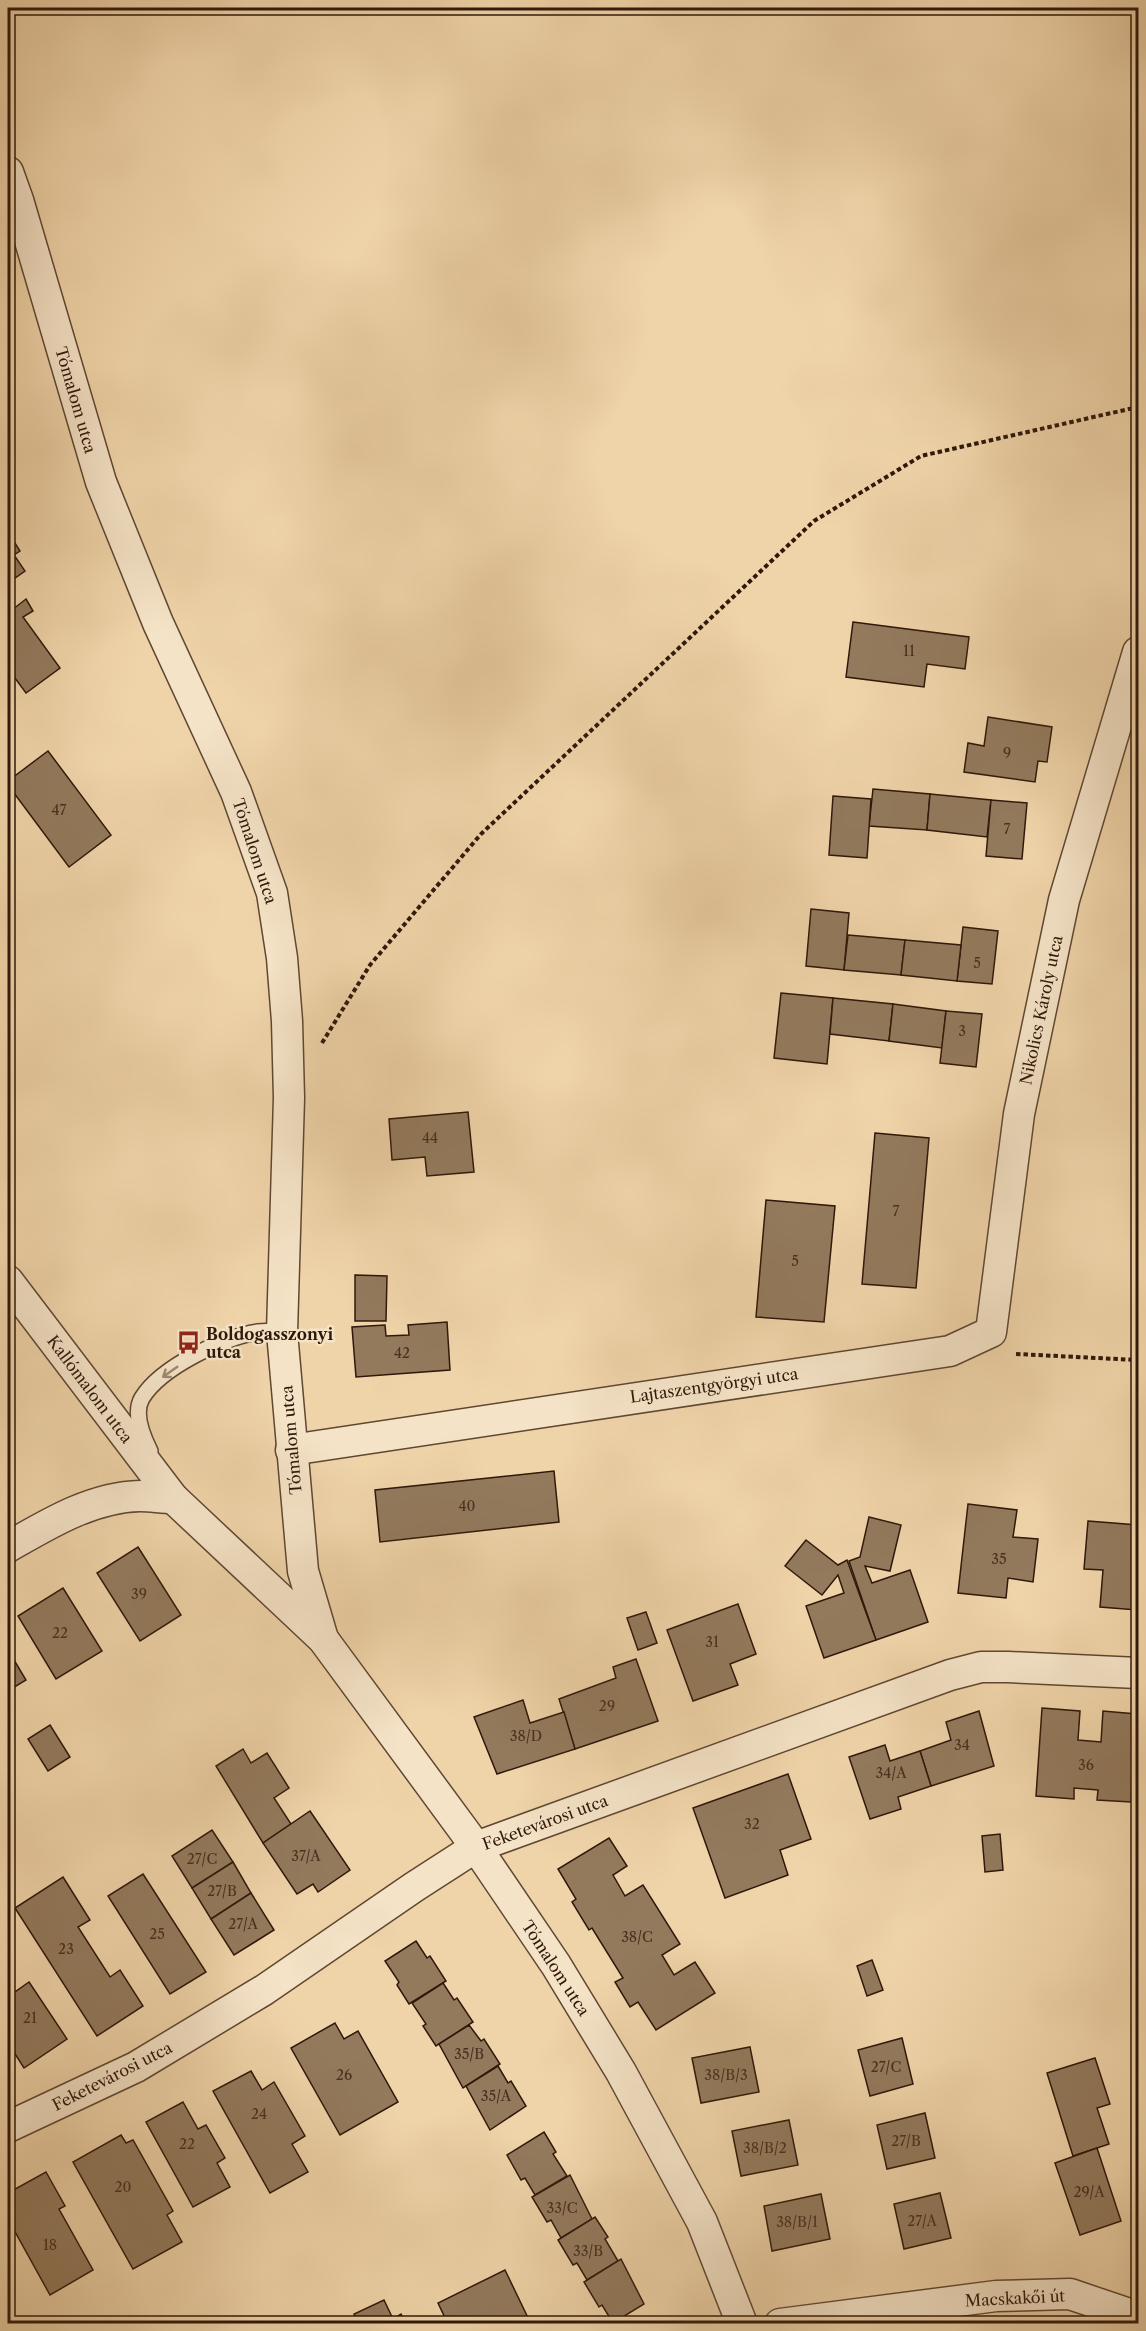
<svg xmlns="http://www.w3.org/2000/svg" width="1146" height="2331" font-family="'Libre Caslon Text',serif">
<rect width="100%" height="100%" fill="#f0d4a9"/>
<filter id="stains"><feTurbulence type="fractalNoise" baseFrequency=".00333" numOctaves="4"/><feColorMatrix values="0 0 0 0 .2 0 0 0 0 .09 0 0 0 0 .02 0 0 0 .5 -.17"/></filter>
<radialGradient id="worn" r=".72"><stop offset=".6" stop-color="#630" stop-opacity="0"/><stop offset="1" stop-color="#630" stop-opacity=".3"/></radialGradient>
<g fill="#937a5d" stroke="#2f180a" stroke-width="1.5">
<path d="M8 532 20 551 14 555 25 571 8 583Z"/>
<path d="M26 599 33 611 23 617 60 668 26 693 12 674 8 677V613Z"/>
<path d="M853 622 969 637 965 669 927 664 924 687 846 677Z"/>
<path d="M988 717 1052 727 1047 762 1038 761 1035 782 964 772 968 743 984 746Z"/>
<path d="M48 751 111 835 69 867 8 785V781Z"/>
<path d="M873 789 930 794 927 830 869 826Z"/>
<path d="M930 794 991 800 987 837 927 830Z"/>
<path d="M833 796 871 799 867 858 829 855Z"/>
<path d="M991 800 1027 803 1022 859 986 856Z"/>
<path d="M811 909 849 913 844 970 806 966Z"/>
<path d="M963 927 998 931 992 984 957 981Z"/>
<path d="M848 935 905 940 901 975 844 970Z"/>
<path d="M905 940 961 945 957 981 901 975Z"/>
<path d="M781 993 833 998 827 1064 774 1058Z"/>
<path d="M833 998 893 1004 889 1041 830 1034Z"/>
<path d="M893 1004 946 1011 942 1048 889 1041Z"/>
<path d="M946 1011 982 1014 976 1067 940 1063Z"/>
<path d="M468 1112 474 1172 427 1176 425 1157 392 1160 389 1119Z"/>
<path d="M875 1133 929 1138 916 1288 862 1284Z"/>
<path d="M766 1200 835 1206 824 1322 756 1317Z"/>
<path d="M355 1275 387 1276 386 1321H355Z"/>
<path d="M447 1322 450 1370 356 1377 352 1327 385 1325 386 1336 409 1335 408 1325Z"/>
<path d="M554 1471 559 1522 380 1542 375 1490Z"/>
<path d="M968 1504 1017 1510 1013 1537 1038 1539 1033 1582 1008 1578 1006 1598 958 1593Z"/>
<path d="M869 1517 901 1525 890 1571 865 1566 872 1583 910 1570 928 1622 876 1640 849 1561 860 1557Z"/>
<path d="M1088 1521 1138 1525 1137 1610 1100 1607 1103 1570 1084 1569Z"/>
<path d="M806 1540 838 1565 847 1560 876 1640 824 1658 806 1606 844 1593 838 1575 822 1595 785 1566Z"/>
<path d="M138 1547 181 1615 140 1641 97 1573Z"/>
<path d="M63 1588 102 1651 56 1679 18 1616Z"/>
<path d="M738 1604 756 1654 730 1664 738 1685 693 1701 667 1630Z"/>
<path d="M646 1612 657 1643 638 1650 627 1618Z"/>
<path d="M8 1650 26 1680 8 1691Z"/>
<path d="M636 1659 658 1721 575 1749 559 1699 616 1678 613 1667Z"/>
<path d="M523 1700 530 1723 564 1712 575 1749 497 1774 474 1717Z"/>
<path d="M1042 1708 1080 1711 1078 1740 1101 1742 1103 1711 1137 1714 1131 1802 1097 1800 1098 1790 1074 1788V1799L1036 1796Z"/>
<path d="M979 1711 994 1766 931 1786 920 1751 951 1740 946 1722Z"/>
<path d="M50 1725 70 1757 48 1771 28 1739Z"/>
<path d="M885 1745 890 1761 920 1751 931 1786 898 1797 901 1809 870 1819 849 1757Z"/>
<path d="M243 1749 251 1763 267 1753 289 1788 274 1798 291 1824 263 1843 216 1766Z"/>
<path d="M788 1774 811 1839 780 1850 788 1875 725 1898 693 1808Z"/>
<path d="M310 1811 350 1870 318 1892 313 1884 297 1894 263 1843Z"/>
<path d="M212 1830 233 1862 192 1888 172 1856Z"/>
<path d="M1000 1834 1003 1870 985 1872 982 1836Z"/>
<path d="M609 1838 627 1866 613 1875 625 1896 643 1885 680 1944 662 1955 674 1975 695 1962 715 1993 656 2030 638 2002 630 2007 615 1982 623 1978 592 1928 589 1930 572 1902 576 1899 558 1869Z"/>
<path d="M233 1862 251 1893 211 1919 192 1888Z"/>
<path d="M143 1874 206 1972 170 1994 108 1896Z"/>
<path d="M63 1877 90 1920 78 1927 110 1977 120 1970 143 2006 97 2036 15 1908Z"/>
<path d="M251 1893 274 1930 234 1955 211 1919Z"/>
<path d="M416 1941 427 1958 430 1956 446 1981 409 2004 397 1985 399 1982 385 1961Z"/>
<path d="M872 1960 883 1990 867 1996 857 1966Z"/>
<path d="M29 1982 67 2039 24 2068 8 2043V1997Z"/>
<path d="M443 1983 454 2000 457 1998 473 2022 436 2046 423 2026 426 2024 412 2003Z"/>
<path d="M335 2023 344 2039 358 2031 398 2102 340 2135 291 2048Z"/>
<path d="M469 2025 481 2041 484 2039 500 2064 463 2088 439 2044Z"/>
<path d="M902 2038 913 2084 870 2096 858 2050Z"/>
<path d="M750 2047 759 2092 701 2103 692 2058Z"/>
<path d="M1095 2058 1110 2104 1097 2108 1109 2144 1073 2156 1047 2073Z"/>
<path d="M498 2066 508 2083 511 2081 526 2106 490 2130 466 2086Z"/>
<path d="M251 2071 262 2090 274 2082 305 2136 292 2144 308 2172 270 2193 213 2091Z"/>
<path d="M183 2102 198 2129 206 2125 225 2158 217 2163 230 2187 193 2207 146 2122Z"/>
<path d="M925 2113 935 2158 887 2169 877 2125Z"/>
<path d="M789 2120 798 2165 741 2176 732 2131Z"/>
<path d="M544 2132 556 2152 553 2154 567 2176 535 2195 525 2178 521 2180 507 2155Z"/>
<path d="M121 2135 126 2143 133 2140 173 2211 167 2215 182 2242 133 2269 73 2162Z"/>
<path d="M1097 2148 1121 2221 1080 2235 1055 2163Z"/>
<path d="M46 2172 65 2206 59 2209 93 2270 50 2295 8 2219V2193Z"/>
<path d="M570 2175 592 2219 561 2238 551 2220 547 2222 532 2197Z"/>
<path d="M940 2193 951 2238 904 2249 894 2204Z"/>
<path d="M821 2194 830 2239 772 2251 764 2206Z"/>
<path d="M595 2217 608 2237 605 2239 618 2261 587 2280 577 2263 573 2265 558 2240Z"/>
<path d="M621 2259 644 2304 613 2323 602 2305 599 2307 584 2282Z"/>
<path d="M505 2270 531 2324H448L438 2303Z"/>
<path d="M384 2300 393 2319 401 2314 406 2324H359L354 2314Z"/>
</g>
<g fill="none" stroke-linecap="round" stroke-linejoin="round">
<defs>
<path id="lane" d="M150 1451C143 1437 133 1413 142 1398 161 1367 224 1337 258 1332 266 1331 274 1332 282 1332"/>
<g id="street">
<path d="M8 172 18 200 101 482 158 623 236 792 272 893 282 958 287 1021 289 1098 282 1332 303 1571 323 1639"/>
<path d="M8 1281 173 1498 323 1639 476 1847 556 1965 621 2072 702 2222 742 2324"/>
<path d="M291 1450 950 1351 991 1332 1019 1114 1064 900 1138 652"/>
<path d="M8 1547C48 1524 92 1497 140 1496 151 1496 162 1498 173 1498"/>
<path d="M8 2127 136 2067 264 1990 414 1887 476 1847 950 1675 981 1667H1008L1138 1673"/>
<path d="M780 2324 996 2296 1070 2294 1138 2317"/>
</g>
</defs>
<use href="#lane" stroke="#5f4732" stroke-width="18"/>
<use href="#street" stroke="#5f4732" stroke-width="33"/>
<g stroke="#2f180a" stroke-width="4" stroke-dasharray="4.5 3" stroke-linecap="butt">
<path d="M322 1043 370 965 481 834 814 521 921 456 1138 407"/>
<path d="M1016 1354 1138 1360"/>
</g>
<use href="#lane" stroke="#f5e3c7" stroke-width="15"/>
<use href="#street" stroke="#f5e3c7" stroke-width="30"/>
</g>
<defs><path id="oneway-shaft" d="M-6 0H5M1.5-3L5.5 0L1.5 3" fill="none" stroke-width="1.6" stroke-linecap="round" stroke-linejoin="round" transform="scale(1.5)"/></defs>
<use stroke="#9c8872" href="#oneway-shaft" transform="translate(170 1372) rotate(145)"/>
<defs>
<symbol id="bus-bare" viewBox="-9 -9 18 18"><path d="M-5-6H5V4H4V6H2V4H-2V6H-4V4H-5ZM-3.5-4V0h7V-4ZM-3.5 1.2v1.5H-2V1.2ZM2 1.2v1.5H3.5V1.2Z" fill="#8f2418" stroke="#f5e3c7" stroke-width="2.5" paint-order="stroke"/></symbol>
</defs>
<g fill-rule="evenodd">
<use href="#bus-bare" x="172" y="1326" width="33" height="33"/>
</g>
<g text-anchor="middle" stroke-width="5" stroke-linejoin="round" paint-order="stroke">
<g font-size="14" fill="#48301f">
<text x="909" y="656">11</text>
<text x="1007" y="758">9</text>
<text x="59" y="815">47</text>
<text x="1007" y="834">7</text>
<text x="977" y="968">5</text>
<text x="962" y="1036">3</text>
<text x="430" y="1143">44</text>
<text x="896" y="1216">7</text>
<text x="795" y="1266">5</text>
<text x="402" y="1358">42</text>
<text x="467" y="1511">40</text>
<text x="999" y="1564">35</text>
<text x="139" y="1599">39</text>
<text x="60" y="1638">22</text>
<text x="712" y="1647">31</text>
<text x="607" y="1711">29</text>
<text x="526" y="1741">38/D</text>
<text x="962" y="1750">34</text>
<text x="1086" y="1770">36</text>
<text x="891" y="1778">34/A</text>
<text x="752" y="1829">32</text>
<text x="306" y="1861">37/A</text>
<text x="202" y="1864">27/C</text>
<text x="222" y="1896">27/B</text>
<text x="243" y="1929">27/A</text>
<text x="157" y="1939">25</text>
<text x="637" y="1942">38/C</text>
<text x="66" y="1954">23</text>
<text x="30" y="2023">21</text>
<text x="469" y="2059">35/B</text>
<text x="886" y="2072">27/C</text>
<text x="344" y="2080">26</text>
<text x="726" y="2080">38/B/3</text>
<text x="496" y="2101">35/A</text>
<text x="259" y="2119">24</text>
<text x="906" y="2146">27/B</text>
<text x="187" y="2149">22</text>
<text x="765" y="2153">38/B/2</text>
<text x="123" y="2192">20</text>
<text x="1089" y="2197">29/A</text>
<text x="562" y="2213">33/C</text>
<text x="922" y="2226">27/A</text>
<text x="797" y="2227">38/B/1</text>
<text x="50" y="2250">18</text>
<text x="588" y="2256">33/B</text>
</g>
<g font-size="16" fill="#2f180a" stroke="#f5e3c7">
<text transform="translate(76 400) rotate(74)" y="6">Tómalom utca</text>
<text transform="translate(255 851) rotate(72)" y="6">Tómalom utca</text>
<text transform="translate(1041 1010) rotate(-78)" y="6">Nikolics Károly utca</text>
<text transform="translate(714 1385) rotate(-8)" y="6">Lajtaszentgyörgyi utca</text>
<text transform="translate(90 1389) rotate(53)" y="6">Kallómalom utca</text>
<text transform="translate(291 1440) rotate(-95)" y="6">Tómalom utca</text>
<text transform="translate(545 1822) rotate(-20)" y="6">Feketevárosi utca</text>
<text transform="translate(556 1968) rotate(57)" y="6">Tómalom utca</text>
<text transform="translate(112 2076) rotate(-27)" y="6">Feketevárosi utca</text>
<text transform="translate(1015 2298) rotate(-3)" y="6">Macskakői út</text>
</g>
<g font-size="16" font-weight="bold" fill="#2f180a" stroke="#f5e3c7" text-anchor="start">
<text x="206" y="1340">Boldogasszonyi<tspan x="206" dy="18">utca</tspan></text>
</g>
</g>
<rect width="1146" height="2331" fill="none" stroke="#f0d4a9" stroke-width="30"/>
<rect x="9" y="9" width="1128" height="2313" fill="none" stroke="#2f180a" stroke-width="3"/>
<rect x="15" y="15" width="1116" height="2301" fill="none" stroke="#2f180a" stroke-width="1.5"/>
<rect width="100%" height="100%" filter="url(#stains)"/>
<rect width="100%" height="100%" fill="url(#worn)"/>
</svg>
